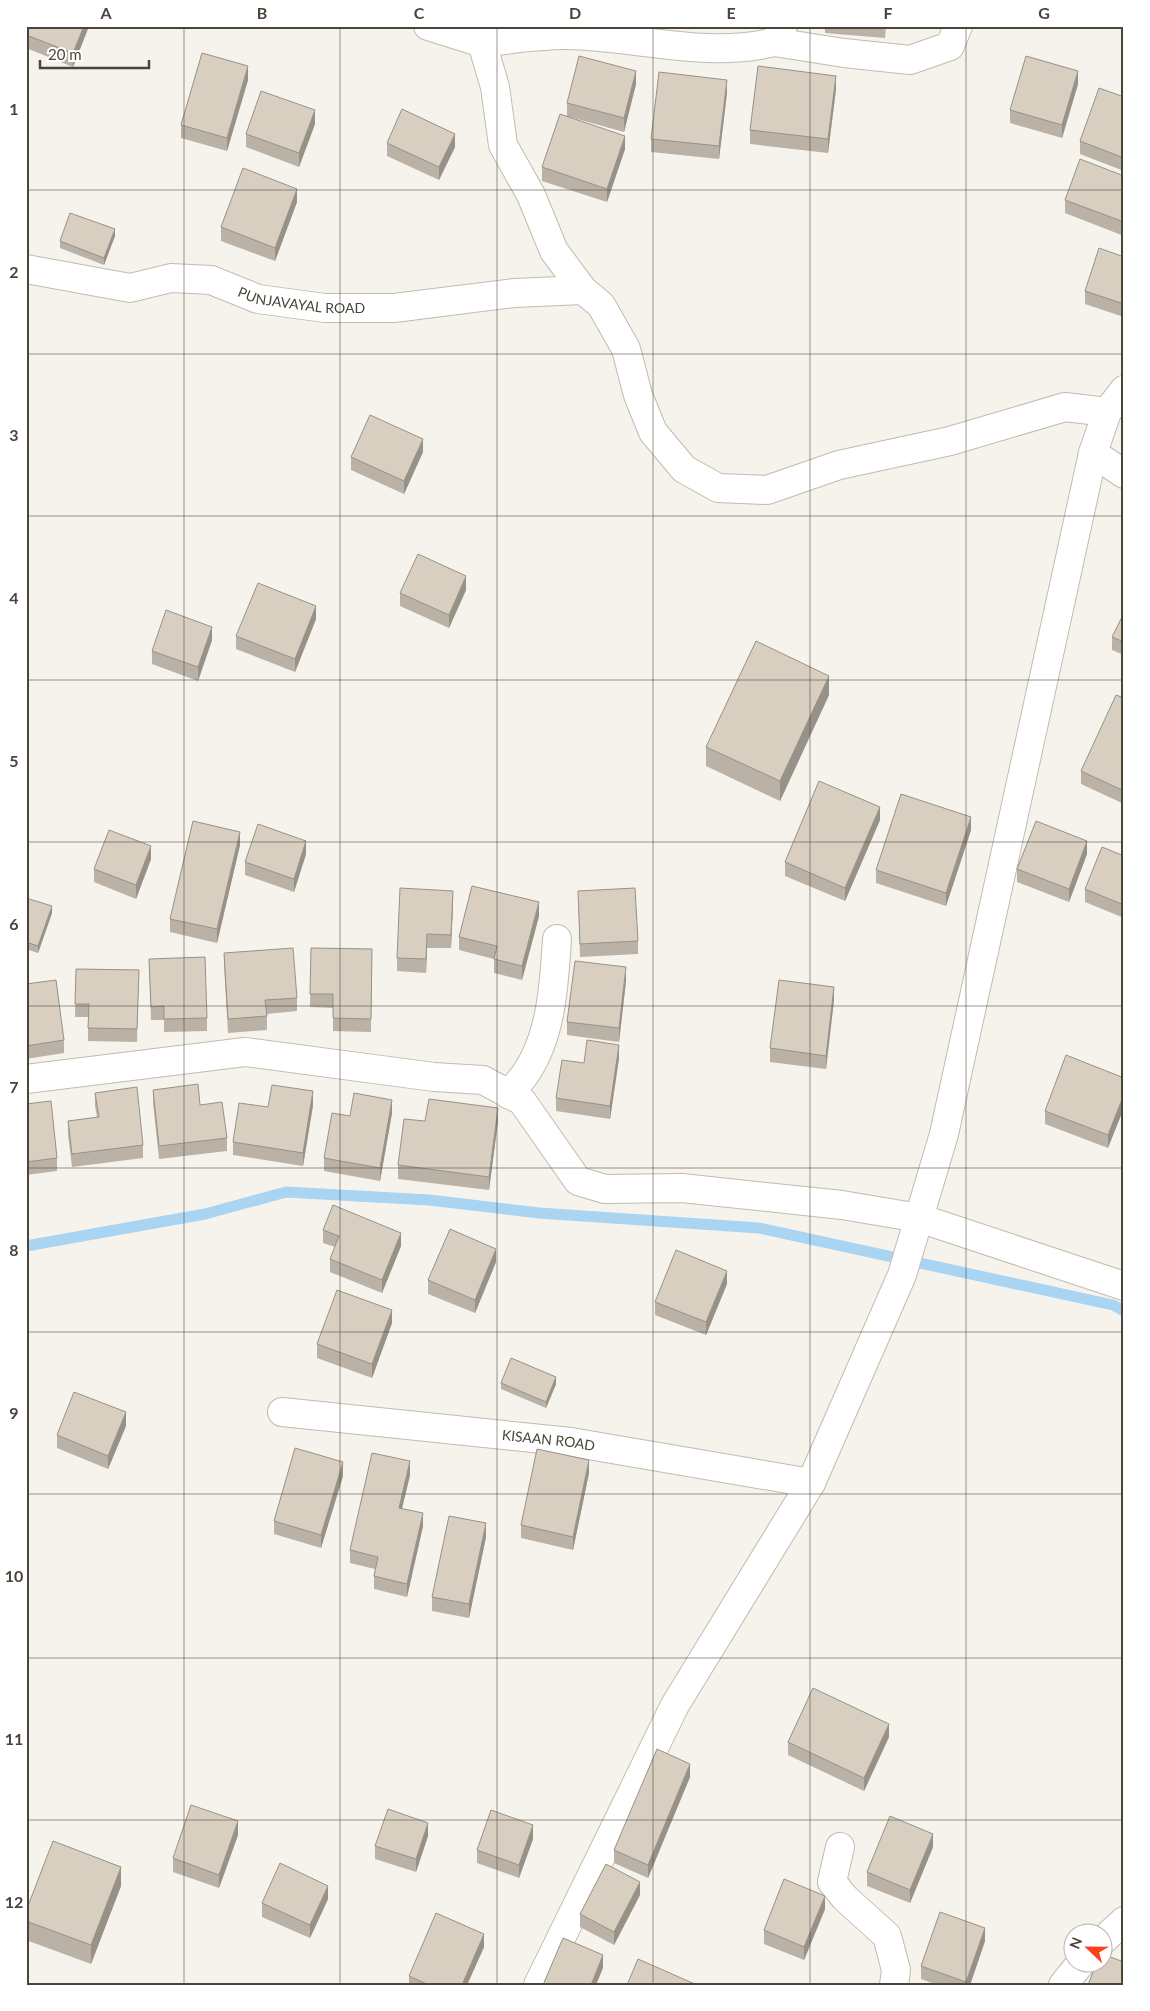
<svg xmlns="http://www.w3.org/2000/svg" width="1150" height="2011" font-family="Lato,sans-serif">
<rect width="100%" height="100%" fill="#f6f3ec"/>
<g fill="none" stroke-linecap="round" stroke-linejoin="round">
<path stroke="#a9d4f2" stroke-width="11" d="M26 1246 205 1214 286 1192 429 1200 539 1213 759 1228 1113 1305 1124 1311"/>
<defs>
<g id="minor">
<path d="M428 26 482 43"/>
<path d="M783 26 774 42C705 59 636 36 566 35 538 35 510 39 482 43L495 87 503 145 531 195 554 251 583 290 601 305 626 349 638 395 653 432 684 469 718 488 767 490 839 465 950 441 1065 407 1107 412"/>
<path d="M774 42 844 53 910 60 950 46 958 26"/>
<path id="s1" d="M26 269 130 288 171 278 211 280 258 299 325 308H394L514 293 583 290"/>
<path d="M1093 453 1124 474"/>
<path d="M26 1079 245 1052 434 1077 483 1080 522 1101 578 1181 605 1189 682 1188 842 1205 919 1218 1124 1286"/>
<path d="M508 1094C514 1087 521 1081 526 1073 552 1035 554 983 557 939"/>
<path id="s2" d="M282 1412 571 1442 811 1483"/>
<path d="M840 1847 832 1882 845 1898 887 1936 896 1970 894 1985"/>
<path d="M1102 1941 1124 1921"/>
<path d="M538 1985 675 1705 811 1483 902 1275 944 1134 1093 453 1107 412 1124 390"/>
<path d="M1063 1985 1080 1964"/>
</g>
</defs>
<use href="#minor" stroke="#c2bbae" stroke-width="30"/>
<use href="#minor" stroke="#fff" stroke-width="28"/>
</g>
<g fill="#bab2a6">
<path d="M26 26H89L73 67 26 48Z"/>
<path d="M825 26H886L885 38 825 33Z"/>
<path d="M248 80 227 151 181 138V125Z"/>
<path d="M636 84 624 132 570 117 625 149 607 202 542 181V167L567 116V103Z"/>
<path d="M1078 84 1062 138 1010 123V110Z"/>
<path d="M836 89 828 153 750 144V130Z"/>
<path d="M727 93 719 159 651 152V139Z"/>
<path d="M1124 97V171L1080 154V141Z"/>
<path d="M315 124 299 167 246 147V134Z"/>
<path d="M387 143 455 147 439 180 387 156Z"/>
<path d="M1124 176V236L1065 213V200Z"/>
<path d="M297 202 275 261 221 241V227Z"/>
<path d="M115 236 104 265 60 248V241Z"/>
<path d="M1124 257V317L1085 304V291Z"/>
<path d="M423 452 404 494 351 470V457Z"/>
<path d="M466 590 449 628 400 606V593Z"/>
<path d="M1124 613V655L1112 650V637Z"/>
<path d="M316 619 295 672 236 649V636Z"/>
<path d="M212 640 198 681 152 664V651Z"/>
<path d="M829 695 780 801 706 766V747Z"/>
<path d="M1124 698V804L1081 784V771Z"/>
<path d="M880 820 845 901 785 876V862Z"/>
<path d="M971 830 946 906 876 883V870Z"/>
<path d="M240 845 217 943 170 932V919Z"/>
<path d="M306 854 294 892 245 875V862Z"/>
<path d="M1087 854 1069 902 1017 882V869Z"/>
<path d="M1124 856V918L1085 902V889Z"/>
<path d="M151 859 136 899 94 882V869Z"/>
<path d="M578 891 638 941V954L580 957Z"/>
<path d="M26 898 52 913 38 953 26 949Z"/>
<path d="M453 904 451 948H427L426 973 397 971V958Z"/>
<path d="M539 916 522 980 494 973V959L459 950V937Z"/>
<path d="M311 948 372 949 371 1032 333 1031V1008L310 1007Z"/>
<path d="M224 953 297 998V1011L267 1014V1030L228 1033 224 966Z"/>
<path d="M149 959 207 1018V1031L164 1032V1020H151Z"/>
<path d="M76 969 139 970 137 1042 88 1041V1017H75Z"/>
<path d="M626 981 619 1042 567 1035V1022Z"/>
<path d="M26 984 64 1040V1053L26 1059Z"/>
<path d="M834 1000 826 1069 770 1062V1048Z"/>
<path d="M619 1058 610 1119 556 1111V1098L584 1063Z"/>
<path d="M1124 1078 1108 1148 1045 1124V1111Z"/>
<path d="M153 1090 200 1105 227 1138V1151L159 1159 153 1103Z"/>
<path d="M95 1093 143 1145V1158L72 1167 68 1134V1121L97 1117 95 1106Z"/>
<path d="M26 1104 57 1158V1171L26 1175Z"/>
<path d="M313 1105 303 1166 233 1155V1142Z"/>
<path d="M392 1113 380 1181 324 1171V1158Z"/>
<path d="M425 1121H498L489 1190 398 1179V1165Z"/>
<path d="M323 1230 401 1246 382 1293 330 1272V1259L335 1247 323 1243Z"/>
<path d="M496 1262 475 1313 428 1294V1280Z"/>
<path d="M727 1284 706 1335 655 1315V1302Z"/>
<path d="M392 1323 372 1378 317 1358V1344Z"/>
<path d="M501 1383 556 1384 546 1408 501 1389Z"/>
<path d="M126 1426 108 1469 57 1448V1435Z"/>
<path d="M589 1473 573 1550 521 1538V1525Z"/>
<path d="M410 1475 402 1508 423 1526 407 1597 374 1589V1576L375 1569 350 1563V1550Z"/>
<path d="M343 1476 321 1548 274 1534V1521Z"/>
<path d="M486 1537 469 1618 432 1611V1597Z"/>
<path d="M889 1737 864 1791 788 1755V1742Z"/>
<path d="M690 1777 648 1878 614 1863V1850Z"/>
<path d="M238 1835 219 1888 173 1872V1858Z"/>
<path d="M428 1836 416 1872 375 1859V1846Z"/>
<path d="M533 1839 519 1878 477 1863V1850Z"/>
<path d="M933 1847 910 1903 867 1886V1872Z"/>
<path d="M121 1886 91 1964 26 1940V1911Z"/>
<path d="M640 1895 614 1945 580 1927V1914Z"/>
<path d="M328 1899 310 1938 262 1917V1903Z"/>
<path d="M825 1909 804 1960 764 1944V1930Z"/>
<path d="M985 1941 970 1985H937L921 1979V1966Z"/>
<path d="M484 1947 467 1985H409V1976Z"/>
</g>
<g fill="#979187">
<path d="M84 26H89L73 67V53Z"/>
<path d="M248 66V80L227 151V138Z"/>
<path d="M636 71V84L624 132V118Z"/>
<path d="M1078 71V84L1062 138V125Z"/>
<path d="M836 76V89L828 153V139Z"/>
<path d="M727 80V93L719 159V146Z"/>
<path d="M315 110V124L299 167V153Z"/>
<path d="M455 134V147L439 180V167Z"/>
<path d="M625 136V149L607 202V189Z"/>
<path d="M297 189V202L275 261V248Z"/>
<path d="M115 229V236L104 265V258Z"/>
<path d="M423 439V452L404 494V481Z"/>
<path d="M466 576V590L449 628V615Z"/>
<path d="M316 606V619L295 672V659Z"/>
<path d="M212 627V640L198 681V667Z"/>
<path d="M829 676V695L780 801V781Z"/>
<path d="M880 807V820L845 901V888Z"/>
<path d="M971 817V830L946 906V893Z"/>
<path d="M240 832V845L217 943V929Z"/>
<path d="M306 841V854L294 892V879Z"/>
<path d="M1087 841V854L1069 902V889Z"/>
<path d="M151 846V859L136 899V885Z"/>
<path d="M453 891V904L451 948V935Z"/>
<path d="M539 902V916L522 980V966Z"/>
<path d="M52 906V913L38 953V946Z"/>
<path d="M427 934V948L426 973V959Z"/>
<path d="M626 967V981L619 1042V1028Z"/>
<path d="M834 987V1000L826 1069V1056Z"/>
<path d="M619 1045V1058L610 1119V1106Z"/>
<path d="M313 1091V1105L303 1166V1153Z"/>
<path d="M1124 1094V1108L1108 1148V1135Z"/>
<path d="M392 1100V1113L380 1181V1168Z"/>
<path d="M498 1108V1121L489 1190V1177Z"/>
<path d="M401 1233V1246L382 1293V1280Z"/>
<path d="M496 1249V1262L475 1313V1300Z"/>
<path d="M727 1271V1284L706 1335V1322Z"/>
<path d="M392 1310V1323L372 1378V1364Z"/>
<path d="M556 1377V1384L546 1408V1402Z"/>
<path d="M126 1412V1426L108 1469V1456Z"/>
<path d="M589 1460V1473L573 1550V1537Z"/>
<path d="M410 1461V1475L399 1521V1508Z"/>
<path d="M343 1462V1476L321 1548V1535Z"/>
<path d="M423 1513V1526L407 1597V1584Z"/>
<path d="M486 1523V1537L469 1618V1604Z"/>
<path d="M889 1724V1737L864 1791V1778Z"/>
<path d="M690 1764V1777L648 1878V1865Z"/>
<path d="M238 1821V1835L219 1888V1875Z"/>
<path d="M428 1823V1836L416 1872V1859Z"/>
<path d="M533 1825V1839L519 1878V1865Z"/>
<path d="M933 1834V1847L910 1903V1890Z"/>
<path d="M121 1867V1886L91 1964V1945Z"/>
<path d="M640 1882V1895L614 1945V1932Z"/>
<path d="M328 1886V1899L310 1938V1925Z"/>
<path d="M825 1896V1909L804 1960V1947Z"/>
<path d="M985 1928V1941L970 1985H966V1982Z"/>
<path d="M484 1934V1947L467 1985H462Z"/>
<path d="M603 1955V1968L596 1985H591Z"/>
</g>
<g fill="#d8cfc1" stroke="#979187">
<path d="M26 26H84L73 53 26 35Z"/>
<path d="M202 53 248 66 227 138 181 125Z"/>
<path d="M579 56 636 71 624 118 567 103Z"/>
<path d="M1026 56 1078 71 1062 125 1010 110Z"/>
<path d="M758 66 836 76 828 139 750 130Z"/>
<path d="M659 72 727 80 719 146 651 139Z"/>
<path d="M1099 88 1124 97V158L1080 141Z"/>
<path d="M261 91 315 110 299 153 246 134Z"/>
<path d="M402 109 455 134 439 167 387 143Z"/>
<path d="M560 114 625 136 607 189 542 167Z"/>
<path d="M1080 159 1124 176V222L1065 200Z"/>
<path d="M243 168 297 189 275 248 221 227Z"/>
<path d="M70 213 115 229 104 258 60 241Z"/>
<path d="M1099 248 1124 257V304L1085 291Z"/>
<path d="M370 415 423 439 404 481 351 457Z"/>
<path d="M418 554 466 576 449 615 400 593Z"/>
<path d="M258 583 316 606 295 659 236 636Z"/>
<path d="M166 610 212 627 198 667 152 651Z"/>
<path d="M1124 613V642L1112 637Z"/>
<path d="M756 641 829 676 780 781 706 747Z"/>
<path d="M1116 695 1124 698V791L1081 771Z"/>
<path d="M819 781 880 807 845 888 785 862Z"/>
<path d="M901 794 971 817 946 893 876 870Z"/>
<path d="M193 821 240 832 217 929 170 919Z"/>
<path d="M1036 821 1087 841 1069 889 1017 869Z"/>
<path d="M258 824 306 841 294 879 245 862Z"/>
<path d="M109 830 151 846 136 885 94 869Z"/>
<path d="M1102 847 1124 856V905L1085 889Z"/>
<path d="M472 886 539 902 522 966 494 959 497 946 459 937Z"/>
<path d="M400 888 453 891 451 935 427 934 426 959 397 958Z"/>
<path d="M635 888 638 941 580 944 578 891Z"/>
<path d="M26 898 52 906 38 946 26 942Z"/>
<path d="M293 948 297 998 265 1000 267 1016 228 1019 224 953Z"/>
<path d="M311 948 372 949 371 1019 333 1018V994H310Z"/>
<path d="M205 957 207 1018 164 1019V1006L151 1007 149 959Z"/>
<path d="M575 961 626 967 619 1028 567 1022Z"/>
<path d="M76 969 139 970 137 1029 88 1028 89 1004H75Z"/>
<path d="M56 980 64 1040 26 1046V984Z"/>
<path d="M779 980 834 987 826 1056 770 1048Z"/>
<path d="M587 1040 619 1045 610 1106 556 1098 562 1060 584 1063Z"/>
<path d="M1066 1055 1124 1078V1094L1108 1135 1045 1111Z"/>
<path d="M198 1084 200 1105 222 1102 227 1138 159 1146 153 1090Z"/>
<path d="M272 1085 313 1091 303 1153 233 1142 239 1103 268 1107Z"/>
<path d="M137 1087 143 1145 72 1154 68 1121 99 1117 95 1093Z"/>
<path d="M354 1093 392 1100 380 1168 324 1158 332 1113 350 1116Z"/>
<path d="M429 1099 498 1108 489 1177 398 1165 404 1119 425 1121Z"/>
<path d="M51 1101 57 1158 26 1162V1104Z"/>
<path d="M333 1205 401 1233 382 1280 330 1259 339 1236 323 1230Z"/>
<path d="M450 1229 496 1249 475 1300 428 1280Z"/>
<path d="M676 1250 727 1271 706 1322 655 1302Z"/>
<path d="M337 1290 392 1310 372 1364 317 1344Z"/>
<path d="M511 1358 556 1377 546 1402 501 1383Z"/>
<path d="M74 1392 126 1412 108 1456 57 1435Z"/>
<path d="M295 1448 343 1462 321 1535 274 1521Z"/>
<path d="M537 1449 589 1460 573 1537 521 1525Z"/>
<path d="M372 1453 410 1461 399 1508 423 1513 407 1584 374 1576 378 1557 350 1550Z"/>
<path d="M449 1516 486 1523 469 1604 432 1597Z"/>
<path d="M813 1688 889 1724 864 1778 788 1742Z"/>
<path d="M657 1749 690 1764 648 1865 614 1850Z"/>
<path d="M191 1805 238 1821 219 1875 173 1858Z"/>
<path d="M388 1809 428 1823 416 1859 375 1846Z"/>
<path d="M491 1810 533 1825 519 1865 477 1850Z"/>
<path d="M890 1816 933 1834 910 1890 867 1872Z"/>
<path d="M53 1841 121 1867 91 1945 26 1921V1911Z"/>
<path d="M280 1863 328 1886 310 1925 262 1903Z"/>
<path d="M606 1864 640 1882 614 1932 580 1914Z"/>
<path d="M784 1879 825 1896 804 1947 764 1930Z"/>
<path d="M940 1912 985 1928 966 1982 921 1966Z"/>
<path d="M436 1913 484 1934 462 1985H429L409 1976Z"/>
<path d="M563 1938 603 1955 591 1985H543Z"/>
<path d="M1102 1954 1124 1962V1985H1088L1096 1964H1102Z"/>
<path d="M638 1959 697 1985H627Z"/>
</g>
<path fill="none" stroke="#4b4439" stroke-width="1" stroke-opacity="0.55" d="M184 26V1985M340 26V1985M497 26V1985M653 26V1985M810 26V1985M966 26V1985M26 190H1124M26 354H1124M26 516H1124M26 680H1124M26 842H1124M26 1006H1124M26 1168H1124M26 1332H1124M26 1494H1124M26 1658H1124M26 1820H1124"/>
<g text-anchor="middle" stroke-width="4.5" stroke-linejoin="round" paint-order="stroke">
<g font-size="14" fill="#4b4439" stroke="#fff">
<text dy="5" stroke="none"><textPath href="#s1" startOffset="282">PUNJAVAYAL ROAD</textPath></text>
<text dy="5" stroke="none"><textPath href="#s2" startOffset="268">KISAAN ROAD</textPath></text>
</g>
</g>
<rect width="1150" height="2011" fill="none" stroke="#ffffff" stroke-width="55"/>
<g transform="translate(1088 1948) rotate(292)"><circle r="24" fill="#ffffff" stroke="#b7b4b0"/>
<path d="M0-4L9 19L0 12L-9 19Z" fill="#fc3f1d"/>
<text y="-8" font-size="14" font-weight="bold" text-anchor="middle" fill="#4b4439">N</text>
</g>
<path d="M40 60v8h109v-8" fill="none" stroke="#4b4439" stroke-width="2.5"/>
<text x="48" y="60" font-size="15" fill="#4b4439" stroke="#ffffff" stroke-width="4" paint-order="stroke">20 m</text>
<rect x="28" y="28" width="1094" height="1956" fill="none" stroke="#4b4439" stroke-width="2"/>
<g font-size="16" text-anchor="middle" font-weight="bold" fill="#4b4439">
<text x="106" y="19">A</text>
<text x="262" y="19">B</text>
<text x="419" y="19">C</text>
<text x="575" y="19">D</text>
<text x="731" y="19">E</text>
<text x="888" y="19">F</text>
<text x="1044" y="19">G</text>
<text x="14" y="115">1</text>
<text x="14" y="278">2</text>
<text x="14" y="441">3</text>
<text x="14" y="604">4</text>
<text x="14" y="767">5</text>
<text x="14" y="930">6</text>
<text x="14" y="1093">7</text>
<text x="14" y="1256">8</text>
<text x="14" y="1419">9</text>
<text x="14" y="1582">10</text>
<text x="14" y="1745">11</text>
<text x="14" y="1908">12</text>
</g>
</svg>
